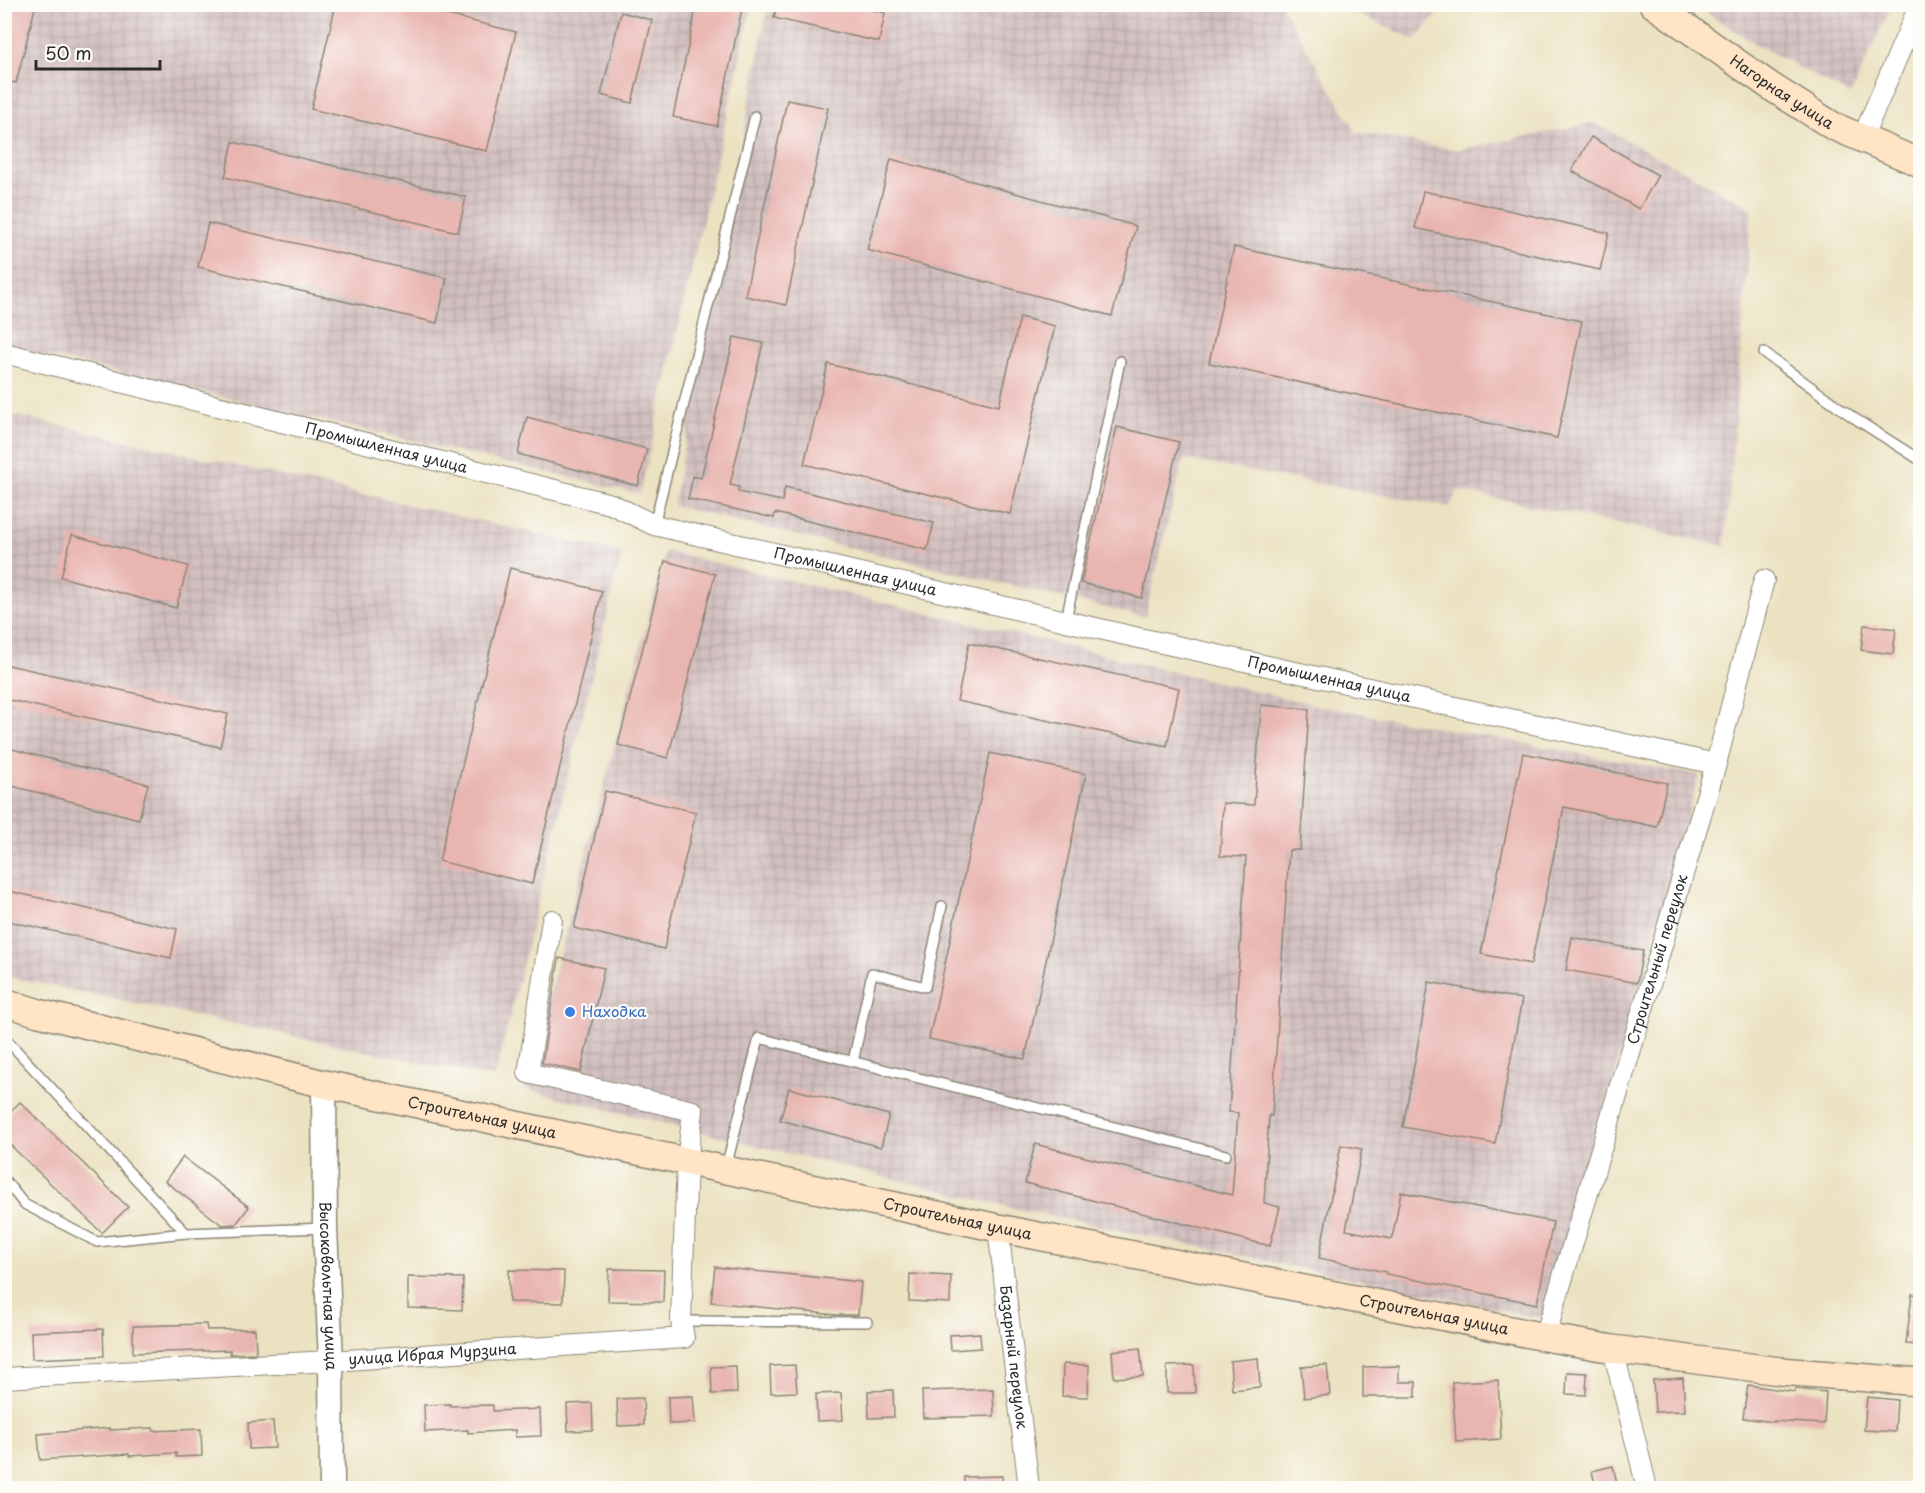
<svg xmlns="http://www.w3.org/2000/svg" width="1925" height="1493" font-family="'Playpen Sans',sans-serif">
<defs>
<pattern id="industrial-grid" width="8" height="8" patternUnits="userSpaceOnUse" patternTransform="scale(1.5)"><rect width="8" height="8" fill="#d2bfc0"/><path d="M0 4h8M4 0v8" fill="none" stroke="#b4a4a5"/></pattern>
</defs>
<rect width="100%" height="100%" fill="#fdfcf7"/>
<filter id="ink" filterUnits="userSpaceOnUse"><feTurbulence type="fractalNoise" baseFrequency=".0167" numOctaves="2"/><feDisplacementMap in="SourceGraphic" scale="12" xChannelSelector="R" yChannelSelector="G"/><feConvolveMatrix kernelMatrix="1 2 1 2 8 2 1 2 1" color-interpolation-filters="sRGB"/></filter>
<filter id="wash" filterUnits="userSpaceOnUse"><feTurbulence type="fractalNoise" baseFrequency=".008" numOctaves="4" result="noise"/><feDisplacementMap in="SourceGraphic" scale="24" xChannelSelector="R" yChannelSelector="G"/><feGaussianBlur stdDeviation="1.35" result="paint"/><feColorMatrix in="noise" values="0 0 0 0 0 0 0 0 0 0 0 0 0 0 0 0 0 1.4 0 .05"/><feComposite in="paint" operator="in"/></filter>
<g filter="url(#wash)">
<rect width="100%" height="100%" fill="#ebe2c1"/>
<g fill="url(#industrial-grid)">
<path d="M5 5H752L640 494 5 346Z"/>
<path d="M768 5H1281L1356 132 1457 150 1595 123 1752 208 1725 546 1457 490 1450 507 1183 459 1145 617 673 506Z"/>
<path d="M1338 5H1445L1415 40Z"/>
<path d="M1695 5H1892L1850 95 1756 44Z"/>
<path d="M5 413 622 553 495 1078 5 976Z"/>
<path d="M666 551 1319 706 1699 775 1546 1319 1009 1207 524 1089Z"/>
</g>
<g id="blocks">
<g fill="#e9b5b1">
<path d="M4 4H36L16 83 4 80Z"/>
<path d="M336 4H404L516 32 487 151 311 109Z"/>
<path d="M697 4H743L717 126 673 117Z"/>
<path d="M777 4H848L885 13 879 42 774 18Z"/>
<path d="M621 12 652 20 632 103 601 95Z"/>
<path d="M787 100 828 108 786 305 745 296Z"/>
<path d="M1591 137 1658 175 1639 209 1572 171Z"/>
<path d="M233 142 466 197 458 232 225 177Z"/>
<path d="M891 159 1136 226 1112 316 867 250Z"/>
<path d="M1423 191 1609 233 1600 270 1415 228Z"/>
<path d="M208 223 447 278 437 323 198 267Z"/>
<path d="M1234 247 1582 321 1557 438 1209 363Z"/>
<path d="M1020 317 1055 326 1010 514 804 464 828 364 999 406Z"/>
<path d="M734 337 763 343 730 485 739 487 738 492 782 501 785 487 934 523 927 550 775 513 774 518 688 499 693 476 701 478Z"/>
<path d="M527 417 647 449 638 486 518 454Z"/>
<path d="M1117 427 1179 442 1142 598 1081 583Z"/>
<path d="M72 535 188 566 176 608 61 577Z"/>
<path d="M665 561 715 574 668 758 618 745Z"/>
<path d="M510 568 602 591 532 884 439 861Z"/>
<path d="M1864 625 1896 629 1893 654 1861 650Z"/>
<path d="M969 643 1179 688 1167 746 957 701Z"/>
<path d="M4 664 228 714 220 747 4 699Z"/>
<path d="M1261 705 1309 709 1300 850H1289L1272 1116 1269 1115 1264 1203 1280 1207 1270 1246 1025 1183 1035 1144 1232 1195 1238 1113 1229 1112 1246 857 1220 856 1223 803 1254 805Z"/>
<path d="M4 747 148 784 139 819 4 784Z"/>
<path d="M990 753 1086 774 1025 1059 929 1039Z"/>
<path d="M1523 753 1667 783 1657 827 1564 807 1531 964 1481 954Z"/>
<path d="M605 791 696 812 664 949 574 928Z"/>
<path d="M4 890 177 929 171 958 4 920Z"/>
<path d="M1572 937 1643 951 1637 983 1566 970Z"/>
<path d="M559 958 604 968 581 1072 542 1063Z"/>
<path d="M1429 982 1522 999 1495 1144 1403 1127Z"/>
<path d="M789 1088 889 1115 881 1147 780 1120Z"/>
<path d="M20 1102 128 1207 102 1233 4 1139V1118Z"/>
<path d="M1341 1145 1362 1149 1346 1230 1392 1239 1401 1192 1553 1222 1537 1304 1386 1274V1272L1319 1258Z"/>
<path d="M183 1157 249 1207 236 1224 222 1225 165 1181Z"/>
<path d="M715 1267 861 1282 858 1315H836L711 1302Z"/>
<path d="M609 1269 664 1270 663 1302 608 1301Z"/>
<path d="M509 1270 564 1271 563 1303 509 1302Z"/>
<path d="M910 1274 951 1276 950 1303 909 1301Z"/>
<path d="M408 1277 463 1278 462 1310 408 1308Z"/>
<path d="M1912 1294 1920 1295V1345L1906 1344Z"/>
<path d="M206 1324 207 1330 255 1329 256 1353 230 1354V1350L133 1353V1326Z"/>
<path d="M103 1329 104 1356 32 1359 31 1332Z"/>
<path d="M980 1333 981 1348 951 1350 950 1335Z"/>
<path d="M1140 1348 1143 1376 1114 1378 1112 1351Z"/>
<path d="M1258 1358 1260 1387 1232 1390 1230 1361Z"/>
<path d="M1063 1364 1089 1365 1088 1397 1062 1396Z"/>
<path d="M795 1365 797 1392 771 1393 770 1366Z"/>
<path d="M1194 1365 1195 1393H1167V1366Z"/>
<path d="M1327 1365 1330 1395 1304 1398 1301 1367Z"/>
<path d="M736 1366 737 1393 712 1394 711 1367Z"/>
<path d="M1399 1366V1382H1416V1397H1363V1367Z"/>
<path d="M1567 1372 1587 1373 1586 1395 1566 1394Z"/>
<path d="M1683 1378 1685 1411 1655 1412 1653 1380Z"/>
<path d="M1498 1380 1501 1439 1456 1442 1452 1382Z"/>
<path d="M1748 1385 1795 1392 1796 1389 1826 1392 1824 1424 1774 1421V1422L1743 1418Z"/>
<path d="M993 1389 994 1416 923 1418 922 1391Z"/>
<path d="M893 1390 894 1417 869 1418 868 1391Z"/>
<path d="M841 1393 843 1420 817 1421 816 1394Z"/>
<path d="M693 1396 695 1423 669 1424 668 1397Z"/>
<path d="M1867 1397 1897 1400 1895 1432 1864 1430Z"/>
<path d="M643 1398 644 1425 618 1426 617 1399Z"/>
<path d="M592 1403 593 1430 568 1431 567 1404Z"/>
<path d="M450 1404V1406L493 1405V1411L540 1409 541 1436 515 1437V1430L468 1433V1430L425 1432 424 1405Z"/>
<path d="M273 1421 275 1448 249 1449 248 1423Z"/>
<path d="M110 1428V1430L153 1428 154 1431 201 1429 202 1456 176 1457V1453L129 1456V1454L40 1460 38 1434Z"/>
<path d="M1613 1466 1618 1488H1596L1592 1471Z"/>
<path d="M1002 1476 1003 1488H964V1477Z"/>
</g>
</g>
</g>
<g filter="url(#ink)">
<use href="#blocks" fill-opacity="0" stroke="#8b8676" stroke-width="1.5"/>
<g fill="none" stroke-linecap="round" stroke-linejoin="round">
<defs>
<g id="service">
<path d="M1764 353 1854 418 1920 460"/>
<path d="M654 525 755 116"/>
<path d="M1066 620 1120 361"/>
<path d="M4 1037 186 1233 325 1228"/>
<path d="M853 1062 872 973 925 987 942 906"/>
<path d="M726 1167 759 1038 1226 1155"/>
<path d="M4 1179 24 1204 97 1242 186 1233"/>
<path d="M681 1321 867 1322"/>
</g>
<g id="minor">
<path d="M1862 139 1920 4"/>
<path id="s1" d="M4 353 611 504 654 525 1130 636 1716 764"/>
<path id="s2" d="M998 1228 1029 1488"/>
<path id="s3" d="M1545 1337 1716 764 1764 580"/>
<path d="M1613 1349 1647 1488"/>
<path id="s4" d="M4 1378 331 1361 684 1338 681 1321 687 1162 693 1111 528 1073 552 920"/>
</g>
<g id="tertiary">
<path id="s5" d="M324 1084 325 1228 331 1361 332 1488"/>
</g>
<g id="secondary">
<path id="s6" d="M1653 4 1773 88 1833 126 1920 163"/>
<path id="s7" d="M4 1002 39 1013 324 1084 998 1228 1545 1337 1613 1349 1780 1371 1920 1382"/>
</g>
</defs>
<use href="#service" stroke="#8b8676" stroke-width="12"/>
<use href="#minor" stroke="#8b8676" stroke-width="22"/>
<use href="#tertiary" stroke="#8b8676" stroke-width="27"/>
<use href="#secondary" stroke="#8b8676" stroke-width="30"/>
<use href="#service" stroke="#fff" stroke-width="9"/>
<use href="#minor" stroke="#fff" stroke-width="20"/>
<use href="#tertiary" stroke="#fff" stroke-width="24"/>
<use href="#secondary" stroke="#ffe4c6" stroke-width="27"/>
</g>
</g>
<circle fill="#3f7fe0" stroke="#fdfcf7" stroke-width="2" cx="570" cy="1012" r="6"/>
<g text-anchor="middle" stroke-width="4.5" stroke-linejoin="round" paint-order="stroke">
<g font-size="15" fill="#2b2b2b" stroke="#fdfcf7">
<text dy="5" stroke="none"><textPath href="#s6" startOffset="156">Нагорная улица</textPath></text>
<text dy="5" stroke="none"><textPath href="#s1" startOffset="394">Промышленная улица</textPath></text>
<text dy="5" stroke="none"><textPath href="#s1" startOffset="880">Промышленная улица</textPath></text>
<text dy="5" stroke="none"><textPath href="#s1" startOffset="1366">Промышленная улица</textPath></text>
<text dy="5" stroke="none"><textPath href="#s3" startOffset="394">Строительный переулок</textPath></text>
<text dy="5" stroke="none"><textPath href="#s7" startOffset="492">Строительная улица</textPath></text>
<text dy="5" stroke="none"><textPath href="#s7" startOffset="978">Строительная улица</textPath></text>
<text dy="5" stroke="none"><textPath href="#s5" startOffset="202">Высоковольтная улица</textPath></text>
<text dy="5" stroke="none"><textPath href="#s7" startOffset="1464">Строительная улица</textPath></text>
<text dy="5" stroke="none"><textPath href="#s4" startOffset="429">улица Ибрая Мурзина</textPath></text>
<text dy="5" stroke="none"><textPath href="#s2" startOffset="130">Базарный переулок</textPath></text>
</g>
<g font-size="15" fill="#366cbe" stroke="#fdfcf7" text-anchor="start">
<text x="582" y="1017">Находка</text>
</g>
</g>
<rect width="1925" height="1493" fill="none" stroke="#fdfcf7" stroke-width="24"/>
<path d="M36 60v9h124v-9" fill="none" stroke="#2b2b2b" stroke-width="3"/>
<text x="45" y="60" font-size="18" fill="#2b2b2b" stroke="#fdfcf7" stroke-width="4.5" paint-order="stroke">50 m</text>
</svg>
